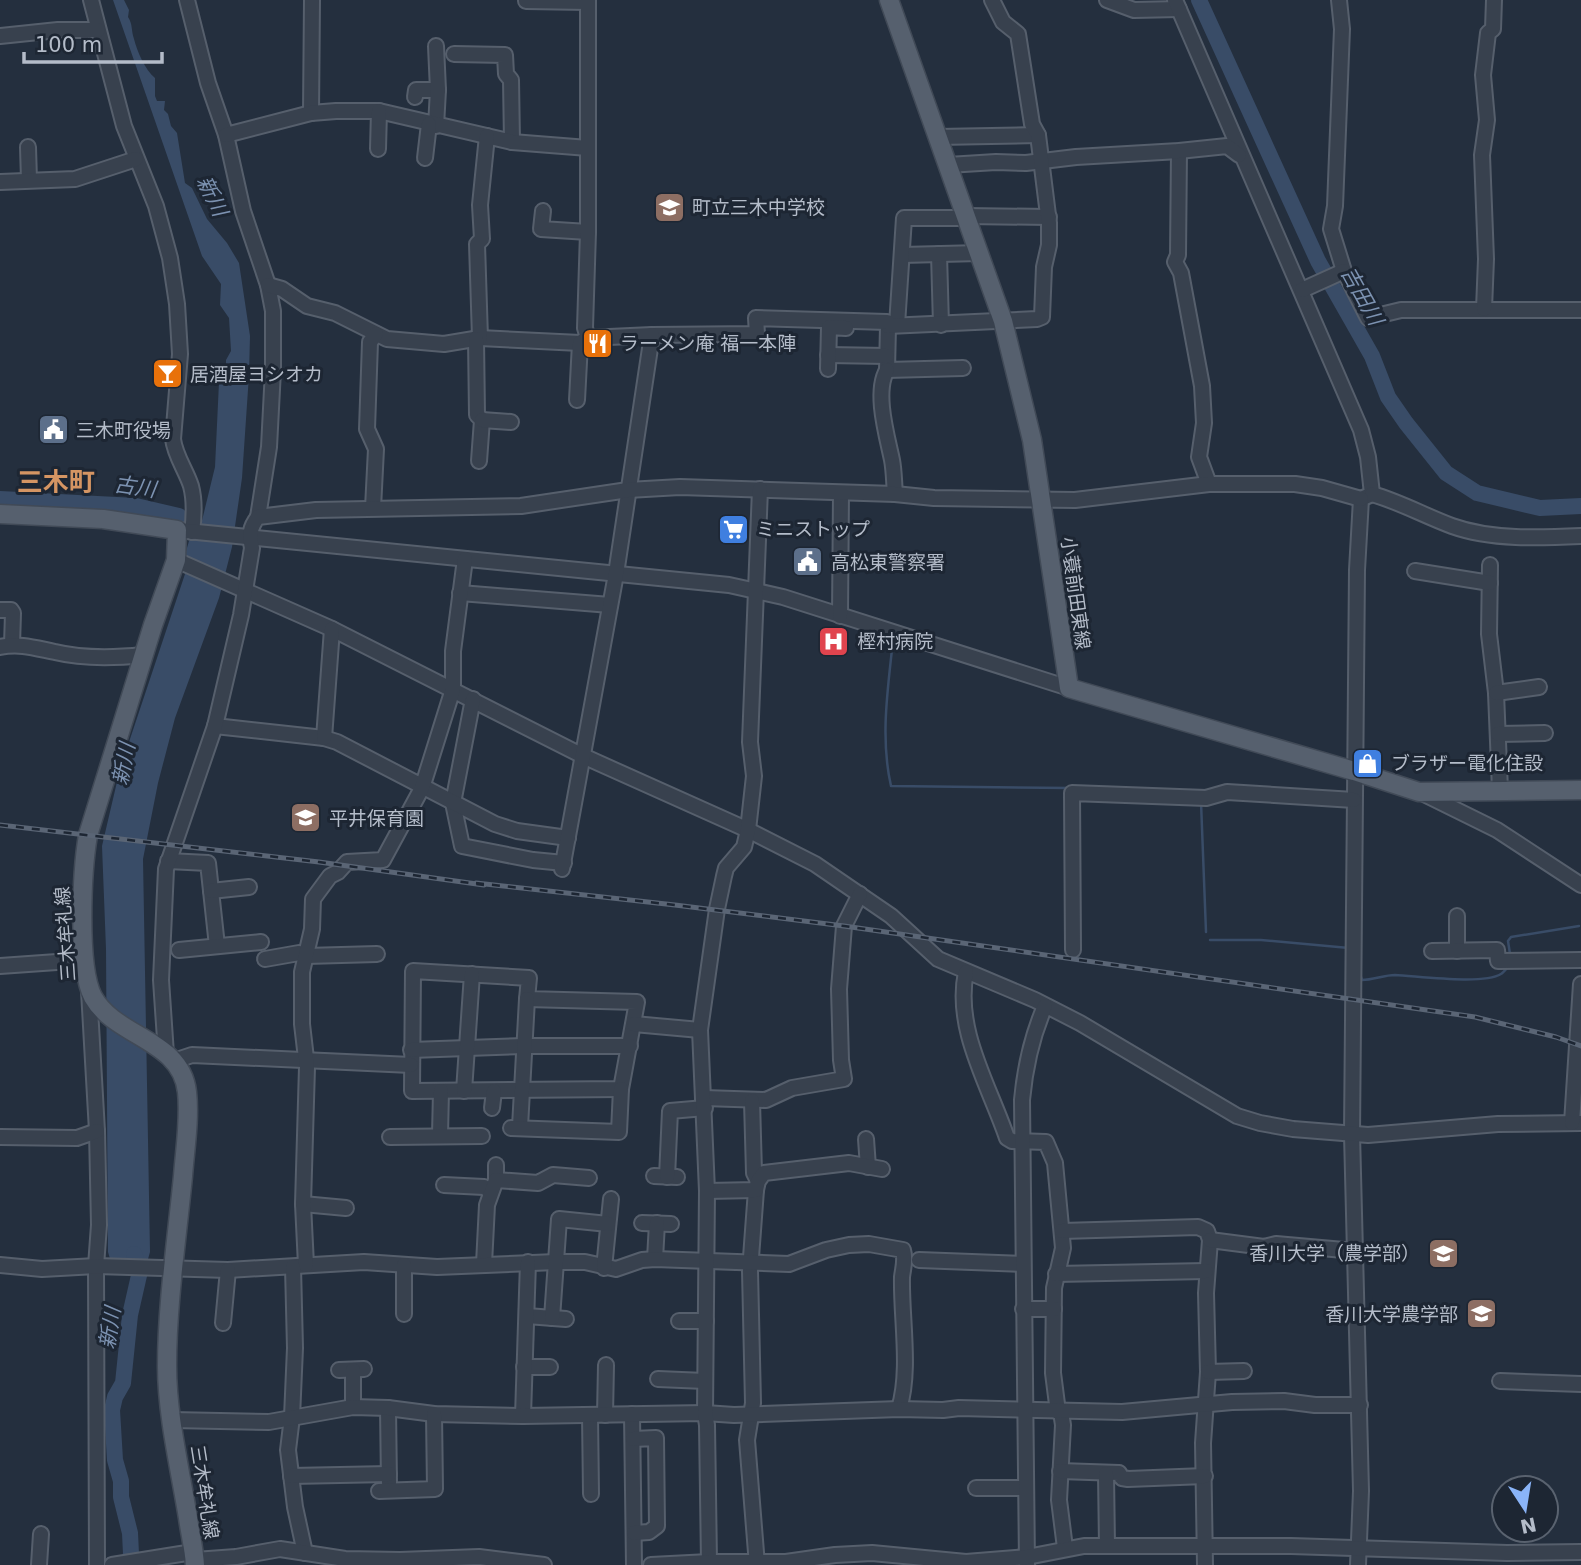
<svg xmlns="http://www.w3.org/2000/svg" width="1581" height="1565" font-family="'DejaVu Sans','Noto Sans JP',sans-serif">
<rect width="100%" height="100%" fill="#242f3e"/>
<path fill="#394c67" d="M113 0H124L129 10 128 17C133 25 131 30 134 39 137 51 145 70 155 78V96L157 101H165L164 110 168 114 171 126 177 133 185 183 192 188 207 219 227 243 239 263 250 336 249 375 242 478 232 547 219 598 175 718 158 783 143 859 150 1252 145 1270 113 1269 108 1252 106 949 102 846 120 769 186 571 182 565 189 541 198 537 215 467 219 382 226 373V360L231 351 229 318 220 305 221 284 202 256Z"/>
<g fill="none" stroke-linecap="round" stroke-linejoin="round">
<g stroke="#394c67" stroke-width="2.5">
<path d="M1047 492 1079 493"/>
<path d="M893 640C888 688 880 738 891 786L1070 788"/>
<path d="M1201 802 1206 932"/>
<path d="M1210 940H1261L1349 948"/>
<path d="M1510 954 1508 941 1511 937 1579 926"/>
<path d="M1359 971 1362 980C1373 980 1384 975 1395 975 1418 976 1483 985 1501 974 1503 973 1507 968 1509 966"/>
</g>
<g stroke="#394c67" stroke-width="16">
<path d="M1199 0 1318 261 1372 356 1388 397 1406 423 1446 473 1477 493 1540 508 1581 506"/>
<path d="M0 499 136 506 179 516"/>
<path d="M128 1565 131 1554 130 1533 121 1497V1481L115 1460 112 1410 115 1397 123 1383 130 1315 140 1271 134 1254"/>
</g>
<defs>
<g id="minor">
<path d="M91 0 124 126 156 206 170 258 177 304 180 354 173 439C175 456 186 470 191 486 195 501 194 517 192 532"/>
<path d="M187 0 208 83 226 135 243 211 268 285 273 311V370L269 447 258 517"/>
<path d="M1107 0 1134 10 1179 9"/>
<path d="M1175 0 1361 430 1368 457 1372 494 1361 499 1357 570 1352 1134 1361 1491 1358 1565"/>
<path d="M1339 0 1342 29 1335 206 1331 229 1344 271 1368 318 1401 310H1581"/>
<path d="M526 1 588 2"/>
<path d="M0 36 58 30H98"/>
<path d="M454 54 505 55 506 74 511 80 512 142"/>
<path d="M415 97 416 90H438"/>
<path d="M311 113 312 0"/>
<path d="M436 126 438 90 436 46"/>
<path d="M226 135 311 113 336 111H379L512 142 588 148"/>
<path d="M938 137 1038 135"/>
<path d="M28 147 29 180"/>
<path d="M378 149 379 111"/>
<path d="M1179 151 1178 255 1175 262 1181 273 1202 386 1204 423 1199 457 1209 484"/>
<path d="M425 158 429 124"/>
<path d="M948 165 996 162 1026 163 1076 157 1179 151 1227 146 1239 155"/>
<path d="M0 182 75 179 136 159"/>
<path d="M543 211 541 229 588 232"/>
<path d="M966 216 1049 217"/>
<path d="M939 254 941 325"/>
<path d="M902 255 980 253"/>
<path d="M268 285 282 289 307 306 335 313 387 339 444 344 480 338 580 343 588 338"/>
<path d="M1302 290 1344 271"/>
<path d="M1484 309 1486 259 1482 155 1487 120 1483 75 1488 33 1493 29 1494 0"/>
<path d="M897 325 904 218H967"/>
<path d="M888 326 887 370 963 368"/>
<path d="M652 335 757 334 756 318 887 322 888 326 1037 319 1042 317 1044 267 1049 245V223L1038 135 1032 124 1018 34 1003 22 992 0"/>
<path d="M480 338 477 244 482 239 480 205 487 136"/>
<path d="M476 339 477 415 482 420 479 461"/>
<path d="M828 355 887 356"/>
<path d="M828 369 829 327 846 328"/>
<path d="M887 370C874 392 887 436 892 460 894 470 894 483 895 494"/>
<path d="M577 400 580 343"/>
<path d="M482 420 511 422"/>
<path d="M1372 494C1400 502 1425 516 1452 526 1491 540 1540 538 1581 536"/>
<path d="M373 508 376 449 367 429 370 342 376 334"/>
<path d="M177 530 729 585 783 597 1069 688"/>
<path d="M176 560 332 629 583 756 748 830 815 864 891 916 938 959 1035 1000 1080 1023 1237 1116 1260 1123 1293 1129 1368 1135 1498 1124 1581 1123"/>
<path d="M1490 565 1489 634 1496 693 1500 790"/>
<path d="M1415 571 1490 583"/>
<path d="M460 593 610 605"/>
<path d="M0 610H11L13 613 12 645"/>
<path d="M840 616 841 493"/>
<path d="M0 647C20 643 35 648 55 652 84 659 114 658 143 655"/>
<path d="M1496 693 1539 687"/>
<path d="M473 699 453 803 462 846 533 860 564 863"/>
<path d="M215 726 324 738 337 742 495 824 517 831 568 838"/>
<path d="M1498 734 1545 733"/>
<path d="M324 738 332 629"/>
<path d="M1422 793 1497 830 1581 885"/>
<path d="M168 861 208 863 217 946"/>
<path d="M562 869 616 574 652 335 588 338 585 328 588 232V0"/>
<path d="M211 891 249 887"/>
<path d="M1457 916V951"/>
<path d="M179 950 261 942"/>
<path d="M1073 950 1072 793 1206 798 1227 792 1354 800"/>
<path d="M1432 951 1497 950 1498 961 1581 960"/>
<path d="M265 959 299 953 306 956 377 954"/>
<path d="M0 966 85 960"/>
<path d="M413 971 529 978 527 999 637 1002 621 1089 412 1091Z"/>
<path d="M966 972C954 1029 989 1085 1007 1138L1012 1141 1046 1142 1055 1163 1063 1248 1054 1288 1053 1373 1058 1412"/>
<path d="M89 991 97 1131 99 1225 96 1266 97 1565"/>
<path d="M634 1024 700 1030"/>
<path d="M411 1050 524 1046H630"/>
<path d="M166 1054 161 980 166 869 215 726 241 615 252 548C249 535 250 527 258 517L316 510 521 506 628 490 680 487 895 494 934 498 1075 500 1209 484H1295L1322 488 1361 499"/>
<path d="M174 1061 192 1055 411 1065"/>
<path d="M464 1091 472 974"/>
<path d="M704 1098 766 1100 792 1088 844 1079 841 1060 839 989 844 926 860 894"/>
<path d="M752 1101 754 1173 758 1181"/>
<path d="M492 1108 494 1091"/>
<path d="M1572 1123 1581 984"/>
<path d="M520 1127 527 999"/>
<path d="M511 1128 619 1132 621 1089"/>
<path d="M440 1135 441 1091"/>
<path d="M0 1137 77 1138 97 1131"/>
<path d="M390 1137 482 1136"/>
<path d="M866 1139 868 1167"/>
<path d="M654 1176 677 1177"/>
<path d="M667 1177 670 1111 705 1108"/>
<path d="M496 1180V1165"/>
<path d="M444 1185 484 1187 490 1191"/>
<path d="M756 1190 750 1271 753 1403 747 1440 757 1565"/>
<path d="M707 1191 756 1190 758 1181 764 1173 849 1163 882 1169"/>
<path d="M303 1204 346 1208"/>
<path d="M642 1223 671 1224"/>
<path d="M1062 1231 1198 1227 1207 1231 1210 1240 1206 1293 1208 1372 1203 1443 1205 1565"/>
<path d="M1210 1240 1264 1247 1276 1244 1355 1251"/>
<path d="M655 1259 657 1223"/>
<path d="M919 1260 1023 1264"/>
<path d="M484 1264 487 1205 496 1180 538 1183 553 1175 589 1178"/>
<path d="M0 1265 42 1269 96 1266 228 1270 364 1262 437 1267 556 1262H585L616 1269 642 1260 655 1259 789 1264 826 1250 849 1245 869 1244 903 1250C906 1260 903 1268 902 1277 901 1318 911 1370 899 1409"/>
<path d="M306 1265 303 1204 307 1067 302 1024V972L312 929 313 899 330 876 338 872 347 862 383 860 422 788 453 689V651L465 559"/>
<path d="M404 1265V1314"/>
<path d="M293 1267 295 1348 292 1417 288 1450 295 1507 305 1553"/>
<path d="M604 1268 611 1199"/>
<path d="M1056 1274 1206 1271"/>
<path d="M1023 1309H1054"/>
<path d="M527 1316 566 1319"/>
<path d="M552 1318 559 1219 608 1224"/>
<path d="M679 1321H706"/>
<path d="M223 1323 228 1270"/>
<path d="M524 1367H550"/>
<path d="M339 1370 364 1369"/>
<path d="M353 1370V1407"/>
<path d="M1208 1372 1244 1371"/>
<path d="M658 1379 705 1381"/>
<path d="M1500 1381 1581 1384"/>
<path d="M388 1408 389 1483"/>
<path d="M1061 1412 1063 1425 1059 1500 1065 1548"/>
<path d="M632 1414 634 1565"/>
<path d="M590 1415 591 1494"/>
<path d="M605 1415 606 1365"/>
<path d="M523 1416 528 1262"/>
<path d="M172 1420 269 1422 353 1407 388 1408 434 1414 523 1416 705 1413 734 1415 899 1409 943 1410 959 1408 1122 1412 1232 1402 1284 1401 1315 1405H1360"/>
<path d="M633 1439 656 1438 657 1526 649 1532 634 1533"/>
<path d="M1060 1471 1119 1473 1122 1478 1128 1479 1205 1476"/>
<path d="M1106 1474 1107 1546"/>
<path d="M291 1476 389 1474"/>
<path d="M976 1488H1026"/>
<path d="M379 1491 435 1489 434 1414"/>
<path d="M195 1560 236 1557 280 1549 345 1559 400 1560 479 1557 544 1565"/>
<path d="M709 1562 707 1425 705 1413 707 1191 700 1030 717 909 724 876 726 868 744 847 748 830 754 776 750 742 760 489"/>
<path d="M1027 1564 1022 1100C1025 1067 1032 1036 1045 1006"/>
<path d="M39 1565 41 1534"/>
<path d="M112 1565 193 1552"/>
<path d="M651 1565 709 1562H786L835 1555 872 1553 966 1562 1027 1557 1084 1546H1291L1507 1553 1581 1552"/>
</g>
<g id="major">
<path d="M889 0 1003 321 1032 440 1069 688 1354 771 1419 792 1581 790"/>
<path d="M0 514 103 519 177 530 176 560 153 625 88 835C82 870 77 966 93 997 116 1038 181 1039 187 1092 190 1119 185 1149 183 1176 177 1237 167 1305 167 1366 167 1415 180 1469 188 1518 190 1533 194 1549 195 1565"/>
</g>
</defs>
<use href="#minor" stroke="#565f6c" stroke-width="18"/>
<use href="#major" stroke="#414a57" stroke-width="21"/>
<use href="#minor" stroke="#38414e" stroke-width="14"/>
<use href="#major" stroke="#56606e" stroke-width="18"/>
<defs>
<g id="rail">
<path d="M0 825 319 862 484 885"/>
<path d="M476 883 675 905 844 926 1475 1017 1556 1037 1581 1046"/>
</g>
</defs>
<use href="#rail" stroke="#5a6575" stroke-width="5"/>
<use href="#rail" stroke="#1d2633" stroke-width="2.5" stroke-dasharray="8" stroke-linecap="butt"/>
</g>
<defs>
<symbol id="school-square" viewBox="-11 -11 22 22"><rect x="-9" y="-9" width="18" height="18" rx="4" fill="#8d6e63" stroke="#1d2633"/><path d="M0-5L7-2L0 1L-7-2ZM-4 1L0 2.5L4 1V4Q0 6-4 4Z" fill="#fff"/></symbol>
<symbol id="restaurant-square" viewBox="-11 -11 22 22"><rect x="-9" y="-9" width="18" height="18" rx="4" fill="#e8710a" stroke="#1d2633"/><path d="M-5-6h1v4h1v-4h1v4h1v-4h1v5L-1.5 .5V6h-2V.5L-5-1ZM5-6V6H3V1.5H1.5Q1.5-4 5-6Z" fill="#fff"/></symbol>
<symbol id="bar-square" viewBox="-11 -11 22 22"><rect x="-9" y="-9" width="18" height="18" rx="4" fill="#e8710a" stroke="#1d2633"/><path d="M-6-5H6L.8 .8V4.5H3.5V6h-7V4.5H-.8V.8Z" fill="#fff"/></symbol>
<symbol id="civic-square" viewBox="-11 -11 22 22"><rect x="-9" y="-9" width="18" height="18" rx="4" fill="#5c6f8a" stroke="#1d2633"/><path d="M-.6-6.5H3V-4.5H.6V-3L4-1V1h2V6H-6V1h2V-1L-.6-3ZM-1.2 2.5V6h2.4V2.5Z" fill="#fff"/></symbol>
<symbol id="supermarket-square" viewBox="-11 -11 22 22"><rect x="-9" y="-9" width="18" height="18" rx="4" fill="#3f7fe0" stroke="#1d2633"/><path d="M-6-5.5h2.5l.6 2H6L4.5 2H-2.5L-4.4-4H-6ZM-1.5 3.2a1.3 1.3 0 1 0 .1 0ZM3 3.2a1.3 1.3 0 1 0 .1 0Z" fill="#fff"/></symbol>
<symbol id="hospital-square" viewBox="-11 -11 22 22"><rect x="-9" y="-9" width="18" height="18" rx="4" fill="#e0444e" stroke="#1d2633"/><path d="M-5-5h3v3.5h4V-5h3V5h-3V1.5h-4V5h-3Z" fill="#fff"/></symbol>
<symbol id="shop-square" viewBox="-11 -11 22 22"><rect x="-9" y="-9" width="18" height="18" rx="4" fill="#3f7fe0" stroke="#1d2633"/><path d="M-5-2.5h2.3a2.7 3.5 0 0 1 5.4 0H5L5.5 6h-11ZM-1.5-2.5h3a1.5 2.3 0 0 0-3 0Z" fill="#fff"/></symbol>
<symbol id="university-square" viewBox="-11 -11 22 22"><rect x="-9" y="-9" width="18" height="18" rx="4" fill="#8d6e63" stroke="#1d2633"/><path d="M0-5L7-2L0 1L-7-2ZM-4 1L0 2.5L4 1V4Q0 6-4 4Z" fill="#fff"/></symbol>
</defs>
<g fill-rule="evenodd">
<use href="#school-square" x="652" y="190" width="35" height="35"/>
<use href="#restaurant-square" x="580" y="326" width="35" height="35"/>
<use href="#bar-square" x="150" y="356" width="35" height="35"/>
<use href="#civic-square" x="36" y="412" width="35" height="35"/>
<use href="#supermarket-square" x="716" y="512" width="35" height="35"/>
<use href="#civic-square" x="790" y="544" width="35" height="35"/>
<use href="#hospital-square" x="816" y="624" width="35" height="35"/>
<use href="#shop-square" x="1350" y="746" width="35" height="35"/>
<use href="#school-square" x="288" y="800" width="35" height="35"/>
<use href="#university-square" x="1426" y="1236" width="35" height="35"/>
<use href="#university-square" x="1464" y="1296" width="35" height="35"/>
</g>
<g text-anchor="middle" stroke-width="6" stroke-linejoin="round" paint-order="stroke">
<g font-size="19" fill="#b4bcc9" stroke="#1d2633" text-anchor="start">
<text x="692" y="214">町立三木中学校</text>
<text x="620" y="350">ラーメン庵 福一本陣</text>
<text x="190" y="381">居酒屋ヨシオカ</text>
<text x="76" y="437">三木町役場</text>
<text x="756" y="536">ミニストップ</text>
<text x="831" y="569">高松東警察署</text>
<text x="857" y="648">樫村病院</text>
<text x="1391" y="770">ブラザー電化住設</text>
<text x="329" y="825">平井保育園</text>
<text x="1420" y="1260" text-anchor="end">香川大学（農学部）</text>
<text x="1458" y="1321" text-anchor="end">香川大学農学部</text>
</g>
<g font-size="19" fill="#b4bcc9" stroke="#1d2633">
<text transform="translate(1076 593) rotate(82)" y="7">小蓑前田東線</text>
<text transform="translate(65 934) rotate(-94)" y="7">三木牟礼線</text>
<text transform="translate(205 1492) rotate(81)" y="7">三木牟礼線</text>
</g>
<g font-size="21" font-style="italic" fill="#7c92b1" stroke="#1d2633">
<text transform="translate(212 196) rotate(64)" y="7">新川</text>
<text transform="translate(1362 296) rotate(61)" y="7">吉田川</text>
<text transform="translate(135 487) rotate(8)" y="7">古川</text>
<text transform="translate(124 764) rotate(-79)" y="7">新川</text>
<text transform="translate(110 1328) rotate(-81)" y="7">新川</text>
</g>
<g font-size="26" font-weight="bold" fill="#d59563" stroke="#1d2633">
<text x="56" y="491">三木町</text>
</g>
</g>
<g transform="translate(1525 1509) rotate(168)"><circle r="33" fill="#1d2633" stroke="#59626f" stroke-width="2"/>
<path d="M0-5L12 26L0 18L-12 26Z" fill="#8ab4f8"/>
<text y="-10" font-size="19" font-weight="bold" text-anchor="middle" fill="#b4bcc9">N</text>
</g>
<path d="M24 52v10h138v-10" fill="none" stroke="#b4bcc9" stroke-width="3.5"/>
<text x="35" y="52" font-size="21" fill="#b4bcc9" stroke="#1d2633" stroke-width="5" paint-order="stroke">100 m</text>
</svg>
